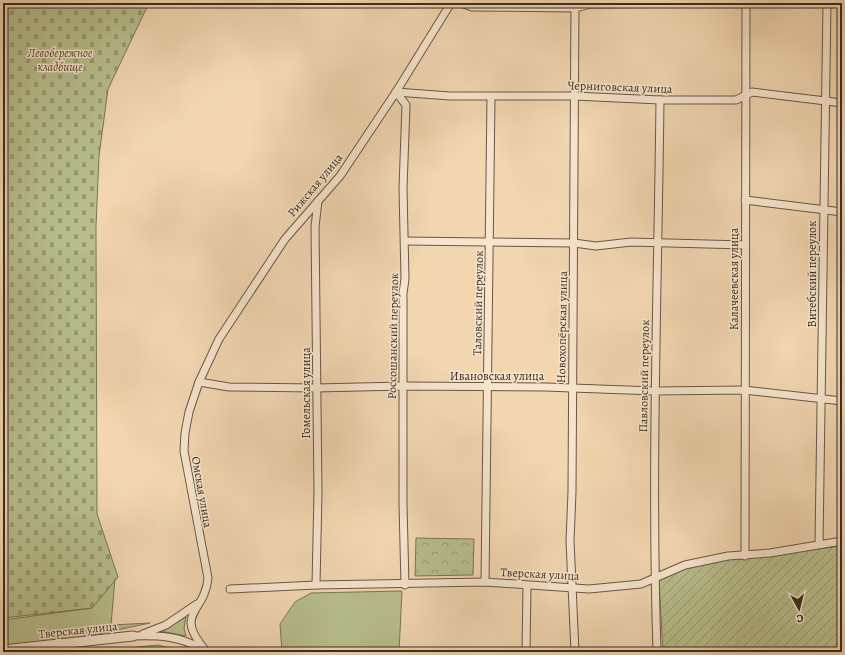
<svg xmlns="http://www.w3.org/2000/svg" width="845" height="655" font-family="Alegreya,serif">
<defs>
<pattern id="cemetery-stones" width="16" height="16" patternUnits="userSpaceOnUse"><rect width="16" height="16" fill="#b8be8c"/><path d="M2 7V4a2 2 0 0 1 4 0v3zM10 15v-3a2 2 0 0 1 4 0v3z" fill="#979b72"/></pattern>
<pattern id="park-crowns" width="20" height="18" patternUnits="userSpaceOnUse"><rect width="20" height="18" fill="#b8be8c"/><path d="M2 6a3 3 0 1 1 6 0M12 15a3 3 0 1 1 6 0" fill="none" stroke="#979b72"/></pattern>
<pattern id="garden-furrows" width="10" height="10" patternUnits="userSpaceOnUse"><rect width="10" height="10" fill="#b8be8c"/><path d="M-1 1l2-2M0 10L10 0M9 11l2-2" fill="none" stroke="#979b72"/></pattern>
</defs>
<rect width="100%" height="100%" fill="#f1d6b0"/>
<filter id="stains"><feTurbulence type="fractalNoise" baseFrequency=".005" numOctaves="4"/><feColorMatrix values="0 0 0 0 .2 0 0 0 0 .09 0 0 0 0 .02 0 0 0 .5 -.17"/></filter>
<radialGradient id="worn" r=".72"><stop offset=".6" stop-color="#630" stop-opacity="0"/><stop offset="1" stop-color="#630" stop-opacity=".3"/></radialGradient>
<g fill="#b8be8c" stroke="#797656">
<path d="M115 578 111 625 150 623 79 638 3 646V620L92 608 107 584Z"/>
<path d="M402 591 399 652H282L280 624 295 602 311 593Z"/>
<path d="M186 617 184 628 186 636 160 631Z"/>
<path d="M158 645 185 652H87Z"/>
</g>
<path fill="url(#cemetery-stones)" stroke="#797656" d="M3 3H149L108 89 99 156 96 227 97 514 118 577 92 608 3 618Z"/>
<path fill="url(#park-crowns)" stroke="#797656" d="M416 538 474 539 473 575 415 576Z"/>
<path fill="url(#garden-furrows)" stroke="#797656" d="M842 546V652H663L659 581 682 565Z"/>
<g fill="none" stroke-linecap="round" stroke-linejoin="round">
<defs>
<g id="minor">
<path d="M461 3 472 7 575 8 591 4 701 3"/>
<path d="M396 92 406 105 403 188 405 279 403 293V504L405 585"/>
<path d="M396 92 450 96H574L660 100H736L752 92 842 103"/>
<path d="M745 200 842 212"/>
<path d="M405 241 574 243 596 246 631 242 745 245"/>
<path d="M199 382 229 387 316 388 403 386 545 387 655 391 744 390 842 401"/>
<path d="M819 544 827 3"/>
<path d="M745 556 746 3"/>
<path d="M485 582 491 97"/>
<path d="M316 585 318 492 315 227 318 201"/>
<path d="M230 589 316 585 485 582 589 589 641 584 685 565 728 556 770 553 842 541"/>
<path d="M143 634 166 625 197 604"/>
<path d="M133 636C158 635 180 636 202 649"/>
<path d="M207 652C172 612 205 614 208 578L184 451 185 433 189 412 199 382 219 339 285 239 340 176 396 92 451 3"/>
<path d="M526 652 527 586"/>
<path d="M575 652 570 541 572 492 575 3"/>
<path d="M657 652C651 468 658 284 660 100"/>
</g>
<path id="tertiary" d="M3 650 133 636"/>
</defs>
<use href="#minor" stroke="#685744" stroke-width="9"/>
<use href="#tertiary" stroke="#685744" stroke-width="11"/>
<use href="#minor" stroke="#f6e4cc" stroke-width="7"/>
<use href="#tertiary" stroke="#f6e4cc" stroke-width="9"/>
</g>
<g text-anchor="middle" stroke-width="3" stroke-linejoin="round" paint-order="stroke">
<g font-size="12" font-style="italic" fill="#534a36" stroke="#f6e4cc">
<text x="60" y="57">Левобережное<tspan x="60" dy="14">кладбище</tspan></text>
</g>
<g font-size="12" fill="#3a2d20" stroke="#f6e4cc">
<text transform="translate(620 87) rotate(2)" y="4">Черниговская улица</text>
<text transform="translate(315 185) rotate(-50)" y="4">Рижская улица</text>
<text transform="translate(812 274) rotate(-90)" y="4">Витебский переулок</text>
<text transform="translate(734 279) rotate(-90)" y="4">Калачеевская улица</text>
<text transform="translate(478 303) rotate(-89)" y="4">Таловский переулок</text>
<text transform="translate(562 327) rotate(-89)" y="4">Новохопёрская улица</text>
<text transform="translate(393 336) rotate(-89)" y="4">Россошанский переулок</text>
<text x="497" y="380">Ивановская улица</text>
<text transform="translate(644 376) rotate(-89)" y="4">Павловский переулок</text>
<text transform="translate(306 393) rotate(-90)" y="4">Гомельская улица</text>
<text transform="translate(202 492) rotate(80)" y="4">Омская улица</text>
<text transform="translate(540 574) rotate(3)" y="4">Тверская улица</text>
<text transform="translate(78 630) rotate(-6)" y="4">Тверская улица</text>
</g>
</g>
<rect width="845" height="655" fill="none" stroke="#f1d6b0" stroke-width="16"/>
<rect x="4" y="4" width="837" height="647" fill="none" stroke="#3a2d20" stroke-width="2"/>
<rect x="8" y="8" width="829" height="639" fill="none" stroke="#3a2d20"/>
<g transform="translate(799 609) rotate(173)" stroke="#f6e4cc" stroke-width="3" paint-order="stroke">
<path d="M0-3L7 15L0 10L-7 15Z" fill="#3a2d20"/>
<text y="-6" font-size="11" font-weight="bold" text-anchor="middle" fill="#3a2d20">С</text>
</g>
<rect width="100%" height="100%" filter="url(#stains)"/>
<rect width="100%" height="100%" fill="url(#worn)"/>
</svg>
